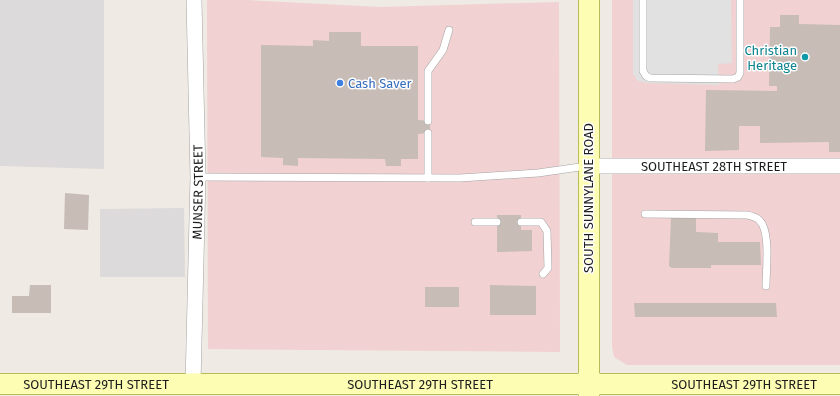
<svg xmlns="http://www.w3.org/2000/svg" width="840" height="396" font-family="'Fira Sans',sans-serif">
<rect width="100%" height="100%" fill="#efeae3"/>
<g fill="#dcdada">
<path d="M0 0H104V169L0 166Z"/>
<path d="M184 208 185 277H100V209Z"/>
</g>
<g fill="#f1d1d1">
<path d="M207 0H245L380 7 559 2 560 352 208 349Z"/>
<path d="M612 0H840V365H627L614 357 612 347Z"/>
</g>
<path fill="#e1e1e1" d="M633 0H731L732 63 718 64 719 85 647 83 638 81 633 74Z"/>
<g fill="#c7bcb6">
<path d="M780 15H799V24L840 25V152H829V142L760 143V126H739V150L705 151 706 90 777 91V86H769L770 27H780Z"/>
<path d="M329 32H361V46H418V120L430 121V133L418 134V159H401V166H386L385 159 298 158V166L283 165V158L261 157V45L313 46V40L329 41Z"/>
<path d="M65 193 89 195 88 230 64 229Z"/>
<path d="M497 215H521V230H532V251L497 252Z"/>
<path d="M671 218H696V232L718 233V242H760L761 265H711V268H672L669 266Z"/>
<path d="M30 285H51V313H12V296H29Z"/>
<path d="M490 285 536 286V315H490Z"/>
<rect x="425" y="287" width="34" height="20"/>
<path d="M634 303H776L777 317H635Z"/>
</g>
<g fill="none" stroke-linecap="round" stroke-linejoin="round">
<defs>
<g id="lane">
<path d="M643 0V71L646 76 650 78 733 79 738 77 740 73V0"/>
<path d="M428 121V71L443 50 449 30"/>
<path d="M428 133V178"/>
<path d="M198 177 460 178 538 173 587 166"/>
<path d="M645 214 747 215C752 216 756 217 759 220 771 230 766 270 766 286"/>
<path d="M475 222H497"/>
<path d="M521 222H541L547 231 548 268 543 274"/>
</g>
<g id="street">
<path id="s1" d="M588 166H840"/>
<path id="s2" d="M193 384 198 177 194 0"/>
</g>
<g id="secondary">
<path d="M589 0V396"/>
<path id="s3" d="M0 384H840"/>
</g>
</defs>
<use href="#lane" stroke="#a4a4a4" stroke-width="8"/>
<use href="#street" stroke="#a4a4a4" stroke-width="16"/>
<use href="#secondary" stroke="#737900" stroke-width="22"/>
<use href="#lane" stroke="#fff" stroke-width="7"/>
<use href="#street" stroke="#fff" stroke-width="15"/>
<use href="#secondary" stroke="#fdfdb3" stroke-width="21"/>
</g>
<circle fill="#0f9aa8" stroke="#fff" stroke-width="1.5" cx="805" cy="57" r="4"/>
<circle fill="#3f7fe0" stroke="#fff" stroke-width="1.5" cx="340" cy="83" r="4"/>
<g text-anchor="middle" stroke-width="3" stroke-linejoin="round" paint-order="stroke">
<g font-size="13" fill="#0d838f" stroke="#fff" text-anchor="end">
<text x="797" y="55">Christian<tspan x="797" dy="15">Heritage</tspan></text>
</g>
<g font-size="13" fill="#366cbe" stroke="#fff" text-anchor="start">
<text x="348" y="88">Cash Saver</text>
</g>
<g font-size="13" fill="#1d1d1d" stroke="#fff">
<text dy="5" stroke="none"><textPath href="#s1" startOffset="126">SOUTHEAST 28TH STREET</textPath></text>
<text dy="5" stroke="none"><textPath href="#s2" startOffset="192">MUNSER STREET</textPath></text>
<text transform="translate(588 198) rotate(-90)" y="5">SOUTH SUNNYLANE ROAD</text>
<text dy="5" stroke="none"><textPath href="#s3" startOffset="96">SOUTHEAST 29TH STREET</textPath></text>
<text dy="5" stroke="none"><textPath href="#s3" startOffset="420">SOUTHEAST 29TH STREET</textPath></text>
<text dy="5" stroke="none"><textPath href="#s3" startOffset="744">SOUTHEAST 29TH STREET</textPath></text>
</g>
</g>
</svg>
